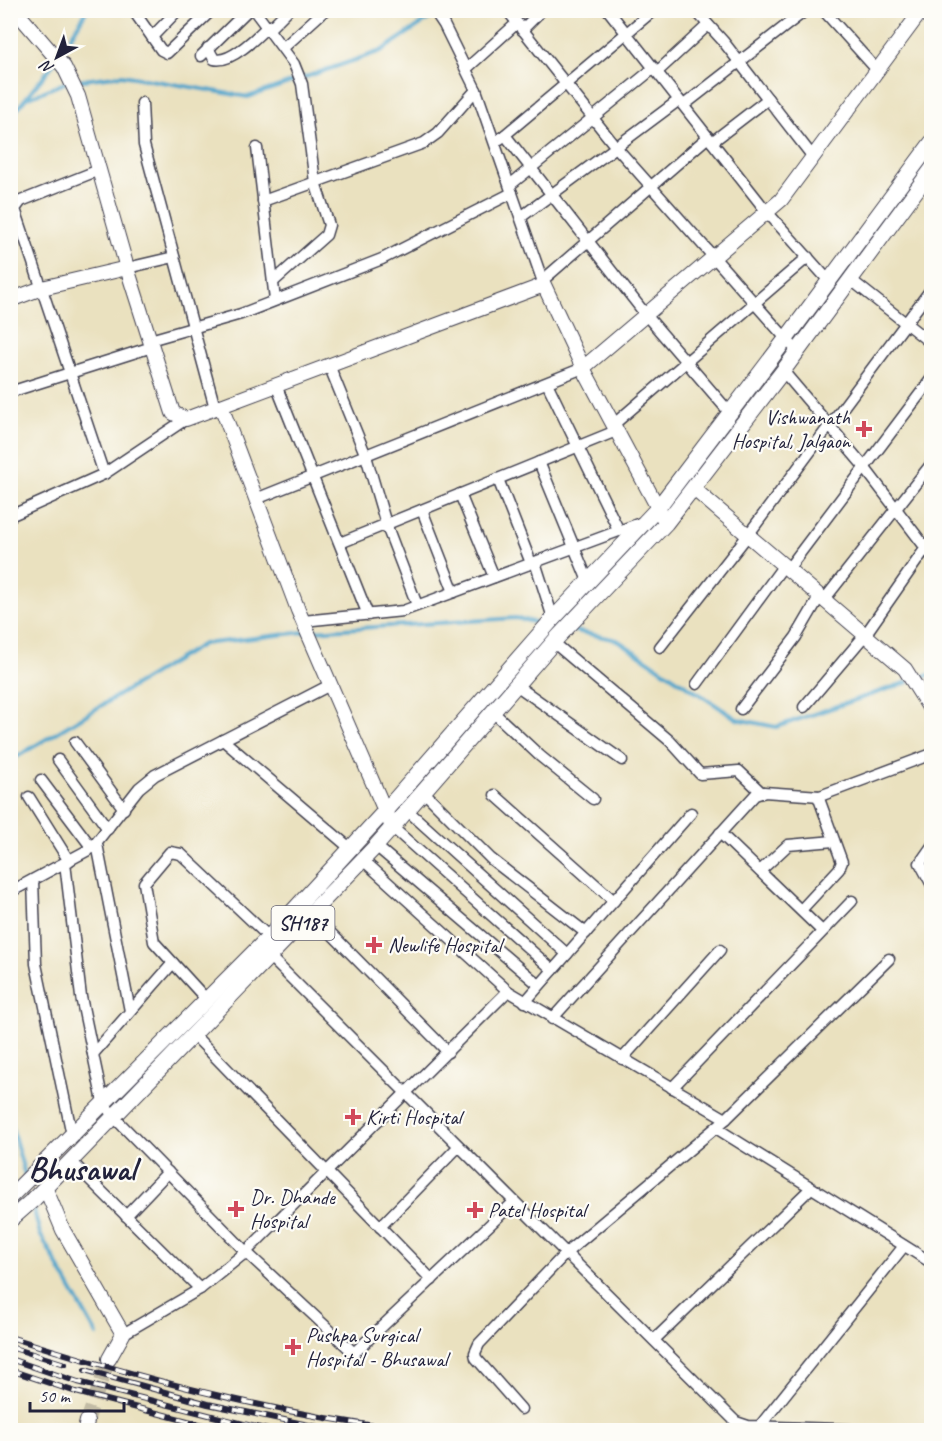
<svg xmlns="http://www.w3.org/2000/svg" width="942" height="1441" font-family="Caveat,sans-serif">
<rect width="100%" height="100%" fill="#fdfcf7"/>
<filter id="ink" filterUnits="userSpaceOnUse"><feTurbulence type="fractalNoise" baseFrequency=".0167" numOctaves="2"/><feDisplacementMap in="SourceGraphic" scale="12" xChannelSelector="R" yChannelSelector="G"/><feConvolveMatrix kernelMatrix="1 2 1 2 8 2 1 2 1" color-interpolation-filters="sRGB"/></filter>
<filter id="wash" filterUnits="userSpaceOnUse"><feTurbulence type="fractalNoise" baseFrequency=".008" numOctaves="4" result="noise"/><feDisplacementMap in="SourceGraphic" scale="24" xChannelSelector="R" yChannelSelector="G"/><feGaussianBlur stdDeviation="1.35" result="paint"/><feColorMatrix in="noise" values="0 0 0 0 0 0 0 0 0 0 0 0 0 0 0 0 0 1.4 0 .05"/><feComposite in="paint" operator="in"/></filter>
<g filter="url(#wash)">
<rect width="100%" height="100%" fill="#eae1bf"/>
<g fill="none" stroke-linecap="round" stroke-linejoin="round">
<g stroke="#50a4cb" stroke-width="4">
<path d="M59 56 87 10"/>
<path d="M75 81 122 75 248 97 381 51 442 10"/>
<path d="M27 98 67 82"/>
<path d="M10 118 55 62"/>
<path d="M571 630 617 640 737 719 776 727 908 682"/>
<path d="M312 631 516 618 543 624"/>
<path d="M915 679 932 674"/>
<path d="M10 761 203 644 304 632"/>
<path d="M10 1121 25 1175"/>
<path d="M33 1206 40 1234 97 1335"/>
<path d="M122 1430V1425"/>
</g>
</g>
</g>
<g filter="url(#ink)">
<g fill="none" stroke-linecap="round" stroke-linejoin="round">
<path stroke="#c2bba5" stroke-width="14" stroke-dasharray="14 7" stroke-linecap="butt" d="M87 1421 109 1359"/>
<defs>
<g id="street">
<path d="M133 10 161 50 167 53 212 10"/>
<path d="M254 10 294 64 302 84 315 182 329 225 326 235 273 282"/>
<path d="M434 10 444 25 476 90 544 285"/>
<path d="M507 10 616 147 679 100"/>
<path d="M608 10 767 212 829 281"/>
<path d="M695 10 723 41 813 157"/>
<path d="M823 10 877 70"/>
<path d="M270 28 288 10"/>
<path d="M522 30 542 10"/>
<path d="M152 37 178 10"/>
<path d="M208 48 214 59C230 64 257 37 268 26"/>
<path d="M283 48 325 10"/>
<path d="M201 56 248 10"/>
<path d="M466 69 517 23"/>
<path d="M657 72 708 25"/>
<path d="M142 103 144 145 215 408"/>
<path d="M684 105 806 10"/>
<path d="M505 135 646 315 730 413"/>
<path d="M500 139 654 10"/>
<path d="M712 142 768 99"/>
<path d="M257 148 275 300"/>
<path d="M99 170 21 201 15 209 104 474"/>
<path d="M510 185 654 68"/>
<path d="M263 201 424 143 438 133 476 90"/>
<path d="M521 217 616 147 797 351"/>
<path d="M127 268 174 257"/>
<path d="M850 279 932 344"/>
<path d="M543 280 708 137"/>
<path d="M150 340 241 314 382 259 512 193"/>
<path d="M329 365 366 456 386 524 417 605"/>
<path d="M783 371 861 463 932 556"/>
<path d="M547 383 619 531"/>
<path d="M276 385 368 615"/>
<path d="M10 392 152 347"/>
<path d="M613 425 808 257"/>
<path d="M539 462 588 581"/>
<path d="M498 479 531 563"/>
<path d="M460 494 494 577"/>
<path d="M256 499 583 368"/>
<path d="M422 510 454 592"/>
<path d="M10 516 104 474 186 419"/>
<path d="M340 543 616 431"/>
<path d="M535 562 553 618"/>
<path d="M788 569 932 378"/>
<path d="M824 600 932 463"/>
<path d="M303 621 403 611 643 522"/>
<path d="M553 642 670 741 700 774 739 771 762 793"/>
<path d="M660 647 748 535 932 288"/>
<path d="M697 684 784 565"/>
<path d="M516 685 622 760"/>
<path d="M804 707 865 635 932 539"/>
<path d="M741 709 796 637 820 596"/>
<path d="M493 712 540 756 593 799"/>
<path d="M223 740 351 849"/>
<path d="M75 742 124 809"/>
<path d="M58 760 108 829"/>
<path d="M41 780 92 848"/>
<path d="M423 791 491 859 586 933"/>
<path d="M495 795 614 901"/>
<path d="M29 797 69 861"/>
<path d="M407 810 567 954"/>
<path d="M392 827 553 970"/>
<path d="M720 833 822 931"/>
<path d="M97 844 130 1011"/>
<path d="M376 846 539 985"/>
<path d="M932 846 920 863 932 885"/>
<path d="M65 863 81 997 103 1102 113 1116 246 1252 354 1353 514 1202"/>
<path d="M760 871 788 845 834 841"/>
<path d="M33 880 36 964 72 1135"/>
<path d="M10 892 92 848 139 788 155 775 330 685"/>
<path d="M801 910 839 869 842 862 818 796"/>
<path d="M312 914 448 1052"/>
<path d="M270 957 566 1253 726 1119 508 991 363 860"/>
<path d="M206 999 154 942 144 883 170 852 181 854 269 937"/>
<path d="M525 1002 691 813"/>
<path d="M552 1019 755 795 764 792 820 796 932 754"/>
<path d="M193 1034 432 1280"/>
<path d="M93 1054 173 963"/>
<path d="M622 1059 720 950"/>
<path d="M672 1088 852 901"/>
<path d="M726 1119 889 959"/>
<path d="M716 1128 932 1263"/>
<path d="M71 1161 200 1289"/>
<path d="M126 1216 168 1172"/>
<path d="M380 1227 458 1147"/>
<path d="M123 1334 200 1289 246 1252 508 991"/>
<path d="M654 1340 811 1188"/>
<path d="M521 1409 476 1358 475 1353 479 1344 566 1253 736 1422 748 1426 868 1430"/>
<path d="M759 1427 904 1246"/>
</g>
<g id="secondary">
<path d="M15 10 64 67 78 96 127 268 173 413 186 419 221 406 298 610 392 827"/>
<path d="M10 300 42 288 127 268"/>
<path d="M583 368 781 200 922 10"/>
<path d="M221 406 544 285 583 368 666 523"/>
<path d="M694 489 905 669 932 712"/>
<path d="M45 1187 63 1230 123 1334 109 1359"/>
<path d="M85 1430 87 1421"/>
</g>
<g id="primary">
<path d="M10 1197 269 937 385 811 551 621 657 509 786 339 932 142"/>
<path d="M10 1220 35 1198 376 846 558 637 666 523 783 371 932 169"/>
</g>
</defs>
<use href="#street" stroke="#403f4f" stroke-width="13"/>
<use href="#secondary" stroke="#403f4f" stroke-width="16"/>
<use href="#primary" stroke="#403f4f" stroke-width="17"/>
<use href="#street" stroke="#fff" stroke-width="10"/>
<use href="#secondary" stroke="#fff" stroke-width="14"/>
<use href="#primary" stroke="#fff" stroke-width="15"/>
<defs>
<g id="rail">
<path d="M10 1337C139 1378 268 1412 402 1430"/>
<path d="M10 1347 65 1364"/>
<path d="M10 1359 78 1382 268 1430"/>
<path d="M10 1370 76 1392 222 1430"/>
<path d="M85 1370 208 1404 332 1430"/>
</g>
</defs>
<use href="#rail" stroke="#22223b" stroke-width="6"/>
<use href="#rail" stroke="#fdfcf7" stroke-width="4" stroke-dasharray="11" stroke-linecap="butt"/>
</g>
</g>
<g fill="#d1495b" stroke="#fdfcf7" stroke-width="2">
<path d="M861 420h6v6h6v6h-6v6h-6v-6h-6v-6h6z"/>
<path d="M371 936h6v6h6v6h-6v6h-6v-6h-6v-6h6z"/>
<path d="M350 1108h6v6h6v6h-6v6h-6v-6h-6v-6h6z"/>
<path d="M233 1200h6v6h6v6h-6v6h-6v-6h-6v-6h6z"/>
<path d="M472 1201h6v6h6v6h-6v6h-6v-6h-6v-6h6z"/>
<path d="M290 1338h6v6h6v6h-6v6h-6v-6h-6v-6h6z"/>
</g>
<g text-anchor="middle" stroke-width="4.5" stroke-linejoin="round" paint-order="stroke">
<rect fill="#fdfcf7" stroke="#646373" stroke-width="1.5" x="271.5" y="906" width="63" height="34" rx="4.5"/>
<g font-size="20" font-weight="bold" fill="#22223b">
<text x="303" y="930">SH187</text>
</g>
<g font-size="21" fill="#22223b" stroke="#fdfcf7" text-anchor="start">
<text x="850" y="424" text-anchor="end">Vishwanath<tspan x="850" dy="24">Hospital, Jalgaon</tspan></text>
<text x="388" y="952">Newlife Hospital</text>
<text x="366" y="1124">Kirti Hospital</text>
<text x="250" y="1204">Dr. Dhande<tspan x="250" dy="24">Hospital</tspan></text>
<text x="488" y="1217">Patel Hospital</text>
<text x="306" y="1342">Pushpa Surgical<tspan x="306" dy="24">Hospital - Bhusawal</tspan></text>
</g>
<g font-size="33" font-weight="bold" fill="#22223b" stroke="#fdfcf7">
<text x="82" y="1180">Bhusawal</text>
</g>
</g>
<rect width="942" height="1441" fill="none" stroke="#fdfcf7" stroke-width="36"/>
<g transform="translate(57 57) rotate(221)" stroke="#fdfcf7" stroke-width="4.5" paint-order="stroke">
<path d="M0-4.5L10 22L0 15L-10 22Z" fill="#22223b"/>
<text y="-9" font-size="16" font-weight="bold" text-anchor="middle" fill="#22223b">N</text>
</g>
<path d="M30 1402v9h94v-9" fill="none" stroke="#22223b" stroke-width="3"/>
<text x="39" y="1402" font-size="18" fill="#22223b" stroke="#fdfcf7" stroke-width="4.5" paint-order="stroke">50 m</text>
</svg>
